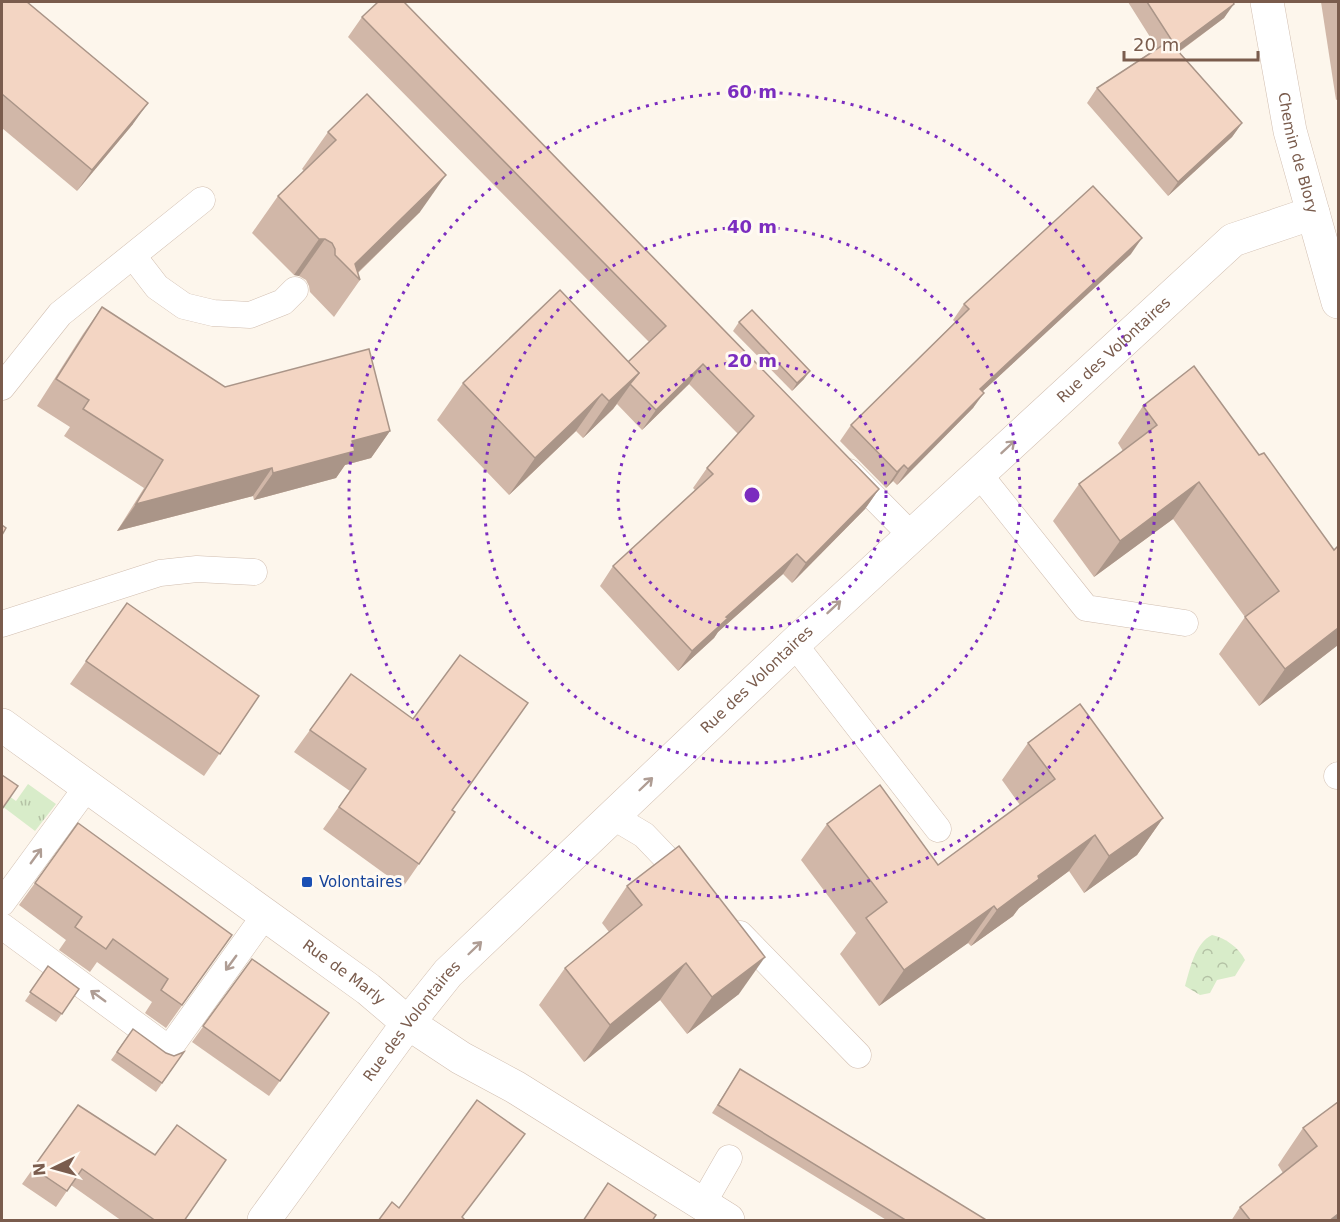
<svg xmlns="http://www.w3.org/2000/svg" width="1340" height="1222" font-family="'DejaVu Sans',sans-serif">
<defs>
<pattern id="grass-tufts" width="24" height="20" patternUnits="userSpaceOnUse" patternTransform="scale(1.5)"><rect width="24" height="20" fill="#d8ecc9"/><path d="M3 7l-1-3M5 7V3M7 7l1-3M15 17l-1-3M17 17v-4M19 17l1-3" fill="none" stroke="#b4c2a5"/></pattern>
<pattern id="park-crowns" width="20" height="18" patternUnits="userSpaceOnUse" patternTransform="scale(1.5)"><rect width="20" height="18" fill="#d8ecc9"/><path d="M2 6a3 3 0 1 1 6 0M12 15a3 3 0 1 1 6 0" fill="none" stroke="#b4c2a5"/></pattern>
</defs>
<rect width="100%" height="100%" fill="#fdf6ec"/>
<path fill="url(#grass-tufts)" d="M28 784 56 804 35 831 2 806V791L16 801Z"/>
<path fill="url(#park-crowns)" d="M1212 935C1226 938 1239 948 1245 960L1235 976 1217 980 1210 993 1200 995 1185 986C1190 969 1195 943 1212 935Z"/>
<g fill="none" stroke-linecap="round" stroke-linejoin="round">
<defs>
<g id="service">
<path d="M133 256 157 287 184 306 213 313 250 315 283 302 295 290"/>
<path d="M2 387 60 314 202 200"/>
<path d="M849 472 912 536"/>
<path d="M979 474 1086 608 1185 623"/>
<path d="M2 624 160 573 197 569 254 572"/>
<path d="M794 644 938 829"/>
<path d="M1337 776 1338 775"/>
<path d="M612 816 644 835 689 882"/>
<path d="M2 903 87 787"/>
<path d="M2 926 169 1049 265 915"/>
<path d="M740 934 858 1055"/>
<path d="M702 1205 729 1158"/>
</g>
<g id="minor">
<path id="s1" d="M2 725 368 989 408 1023 461 1058 515 1087 728 1220"/>
<path id="s2" d="M264 1220 408 1023 448 973 794 644 1233 240 1313 213"/>
</g>
<g id="tertiary">
<path id="s3" d="M1267 2 1290 131 1338 302"/>
</g>
</defs>
<use href="#service" stroke="#d1beb0" stroke-width="27"/>
<use href="#minor" stroke="#d1beb0" stroke-width="34"/>
<use href="#tertiary" stroke="#d1beb0" stroke-width="34"/>
<use href="#service" stroke="#fff" stroke-width="26"/>
<use href="#minor" stroke="#fff" stroke-width="33"/>
<use href="#tertiary" stroke="#fff" stroke-width="33"/>
</g>
<g fill="#d1b7a8">
<path d="M2 2 133 124 77 191 2 128Z"/>
<path d="M1128 2H1233L1224 18 1179 52 1242 123 1232 137 1168 196 1087 103 1097 88 1157 48Z"/>
<path d="M1321 2H1338V99L1336 100Z"/>
<path d="M362 17 879 489 865 509 792 583 783 574 718 632 714 638 678 671 600 586 613 566 695 490 693 488 707 468 738 434 689 384 642 430 617 404 613 409 583 438 576 431 509 495 437 420 463 383 628 362 649 342 348 37Z"/>
<path d="M328 132 420 212 358 273 360 280 334 317 310 292 309 286 306 280 299 276 294 275 252 233 278 196 304 171 302 169Z"/>
<path d="M1131 254 983 391 973 408 897 485 893 481 886 488 840 441 851 425 955 322 953 320 964 304Z"/>
<path d="M102 307 225 387 390 431 371 458 345 465 336 478 254 500 253 496 117 531 144 488 64 436 70 427 37 406 83 334Z"/>
<path d="M739 322 804 379 792 391 733 331Z"/>
<path d="M1143 406 1338 645 1259 706 1219 654 1245 617 1173 519 1094 577 1053 521 1079 484 1123 451 1118 443Z"/>
<path d="M127 603 259 696 204 776 70 684Z"/>
<path d="M310 730 455 812 403 887 323 829 350 791 294 752Z"/>
<path d="M1028 743 1163 818 1137 855 1084 893 1069 871 1019 908 1013 916 971 946 968 943 879 1006 840 954 856 933 801 860 827 824 938 865 1020 805 1002 780Z"/>
<path d="M35 883 232 935 166 1028 145 1013 152 1002 97 962 90 972 59 950 66 940 19 905Z"/>
<path d="M627 886 739 994 687 1034 660 1000 584 1062 539 1005 565 968 609 932 602 923Z"/>
<path d="M252 959 329 1013 269 1096 192 1042Z"/>
<path d="M48 967 79 989 56 1022 25 1001Z"/>
<path d="M133 1029 166 1053 174 1056 184 1052 156 1092 111 1060Z"/>
<path d="M740 1069 988 1221H888L712 1113Z"/>
<path d="M1338 1102V1221H1231L1240 1207 1283 1173 1278 1165 1303 1128Z"/>
<path d="M78 1105 184 1221H122L71 1185 56 1207 22 1184Z"/>
</g>
<g fill="#aa9588">
<path d="M1234 4 1224 18 1166 61 1176 47Z"/>
<path d="M148 103 133 124 77 191 92 170Z"/>
<path d="M1242 123 1232 137 1168 196 1178 182Z"/>
<path d="M446 175 420 212 355 275V264Z"/>
<path d="M1142 238 1131 254 969 404 980 389Z"/>
<path d="M319 239H325L299 276 294 275Z"/>
<path d="M703 364 689 384 642 430 656 410Z"/>
<path d="M810 371 804 379 792 391 797 383Z"/>
<path d="M639 373 613 409 583 438 609 401Z"/>
<path d="M984 393 973 408 897 485 908 469Z"/>
<path d="M602 394 576 431 509 495 535 458Z"/>
<path d="M390 431 371 458 345 465 336 478 254 500 273 473 352 441Z"/>
<path d="M904 465 893 481 886 488 897 472Z"/>
<path d="M272 468 253 496 117 531 136 504Z"/>
<path d="M1199 482 1173 519 1094 577 1120 541Z"/>
<path d="M879 489 865 509 792 583 806 563Z"/>
<path d="M797 554 783 574 718 632 714 638 678 671 692 651 726 617Z"/>
<path d="M1338 628V645L1259 706 1285 669Z"/>
<path d="M1163 818 1137 855 1084 893 1109 856Z"/>
<path d="M1095 835 1069 871 1019 908 1013 916 971 946 997 910 1038 876Z"/>
<path d="M994 906 968 943 879 1006 904 970Z"/>
<path d="M765 957 739 994 687 1034 712 997Z"/>
<path d="M686 963 660 1000 584 1062 610 1025Z"/>
<path d="M1338 1214V1221H1329Z"/>
</g>
<g fill="#f3d5c3" stroke="#aa9588" stroke-width="1.5">
<path d="M2 2H27L148 103 92 170 2 94Z"/>
<path d="M378 2H404L879 489 806 563 797 554 726 617 728 618 692 651 613 566 713 474 707 468 754 416 703 364 656 410 630 384 639 373 628 362 666 326 362 17Z"/>
<path d="M1147 2H1233L1234 4 1176 47Z"/>
<path d="M1169 41 1242 123 1178 182 1097 88Z"/>
<path d="M367 94 446 175 355 264 360 280 335 255V249L332 243 325 239H319L278 196 336 140 328 132Z"/>
<path d="M1093 186 1142 238 980 389 984 393 908 469 904 465 897 472 851 425 969 309 964 304Z"/>
<path d="M560 290 639 373 609 401 602 394 535 458 463 383Z"/>
<path d="M102 307 225 387 369 349 390 431 352 441 355 451 273 473 272 468 136 504 163 460 83 409 89 400 56 379Z"/>
<path d="M752 310 810 371 797 383 739 322Z"/>
<path d="M1194 366 1259 455 1264 453 1334 550 1338 546V628L1285 669 1245 617 1279 591 1199 482 1120 541 1079 484 1157 425 1143 406Z"/>
<path d="M2 525 6 528 2 535Z"/>
<path d="M127 603 259 696 220 754 86 661Z"/>
<path d="M460 655 528 703 452 810 455 812 419 864 339 807 366 769 310 730 351 674 413 719Z"/>
<path d="M1080 704 1163 818 1109 856 1095 835 1038 876 1039 879 997 910 994 906 904 970 866 918 887 902 827 824 880 785 938 865 1055 779 1028 743Z"/>
<path d="M2 775 18 786 2 809Z"/>
<path d="M78 823 232 935 182 1005 161 990 168 979 113 939 106 949 75 927 82 917 35 883Z"/>
<path d="M679 846 765 957 712 997 686 963 610 1025 565 968 642 905 627 886Z"/>
<path d="M252 959 329 1013 280 1081 203 1026Z"/>
<path d="M48 966 79 989 62 1014 30 992Z"/>
<path d="M133 1029 166 1053 174 1056 184 1052 162 1083 117 1052Z"/>
<path d="M740 1069 988 1221H907L718 1105Z"/>
<path d="M477 1100 525 1134 462 1217 466 1221H378L392 1202 399 1208Z"/>
<path d="M1338 1102V1214L1329 1221H1251L1240 1207 1317 1146 1303 1128Z"/>
<path d="M78 1105 155 1155 177 1125 226 1160 184 1221H156L82 1169 67 1191 33 1168Z"/>
<path d="M608 1183 656 1215 652 1221H583Z"/>
</g>
<defs><path id="oneway-shaft" d="M-6 0H5M1.5-3L5.5 0L1.5 3" fill="none" stroke-width="1.6" stroke-linecap="round" stroke-linejoin="round" transform="scale(1.5)"/></defs>
<g stroke="#af9d94">
<use href="#oneway-shaft" transform="translate(1008 447) rotate(-43)"/>
<use href="#oneway-shaft" transform="translate(834 607) rotate(-43)"/>
<use href="#oneway-shaft" transform="translate(646 784) rotate(-44)"/>
<use href="#oneway-shaft" transform="translate(36 856) rotate(-54)"/>
<use href="#oneway-shaft" transform="translate(475 948) rotate(-44)"/>
<use href="#oneway-shaft" transform="translate(231 963) rotate(126)"/>
<use href="#oneway-shaft" transform="translate(98 996) rotate(-144)"/>
</g>
<g fill="none" stroke="#7b2cbf" stroke-width="3" stroke-dasharray="3 6">
<circle cx="752" cy="495" r="134"/>
<circle cx="752" cy="495" r="268"/>
<circle cx="752" cy="495" r="403"/>
</g>
<rect fill="#1a4fb4" stroke="#fffaf3" stroke-width="2" x="301" y="876" width="12" height="12" rx="3"/>
<g text-anchor="middle" stroke-width="6" stroke-linejoin="round" paint-order="stroke">
<g font-size="15" fill="#7a5c4d" stroke="#fffaf3">
<text dy="5" stroke="none"><textPath href="#s3" startOffset="154">Chemin de Blory</textPath></text>
<text dy="5" stroke="none"><textPath href="#s2" startOffset="1220">Rue des Volontaires</textPath></text>
<text dy="5" stroke="none"><textPath href="#s2" startOffset="734">Rue des Volontaires</textPath></text>
<text dy="5" stroke="none"><textPath href="#s1" startOffset="422">Rue de Marly</textPath></text>
<text dy="5" stroke="none"><textPath href="#s2" startOffset="248">Rue des Volontaires</textPath></text>
</g>
<g font-size="15" fill="#164399" stroke="#fffaf3" text-anchor="start">
<text x="319" y="887">Volontaires</text>
</g>
</g>
<circle cx="752" cy="495" r="9" fill="#7b2cbf" stroke="#fffaf3" stroke-width="3"/>
<g font-size="18" text-anchor="middle" font-weight="bold" fill="#7b2cbf" stroke="#fffaf3" stroke-width="6" stroke-linejoin="round" paint-order="stroke">
<text x="752" y="98">60 m</text>
<text x="752" y="233">40 m</text>
<text x="752" y="367">20 m</text>
</g>
<rect width="1340" height="1222" fill="none" stroke="#7a5c4d" stroke-width="6"/>
<g transform="translate(54 1168) rotate(265)" stroke="#fffaf3" stroke-width="4.5" paint-order="stroke">
<path d="M0-4.5L10 22L0 15L-10 22Z" fill="#7a5c4d"/>
<text y="-9" font-size="16" font-weight="bold" text-anchor="middle" fill="#7a5c4d">N</text>
</g>
<path d="M1124 51v9h134v-9" fill="none" stroke="#7a5c4d" stroke-width="3"/>
<text x="1133" y="51" font-size="18" fill="#7a5c4d" stroke="#fffaf3" stroke-width="4.5" paint-order="stroke">20 m</text>
</svg>
